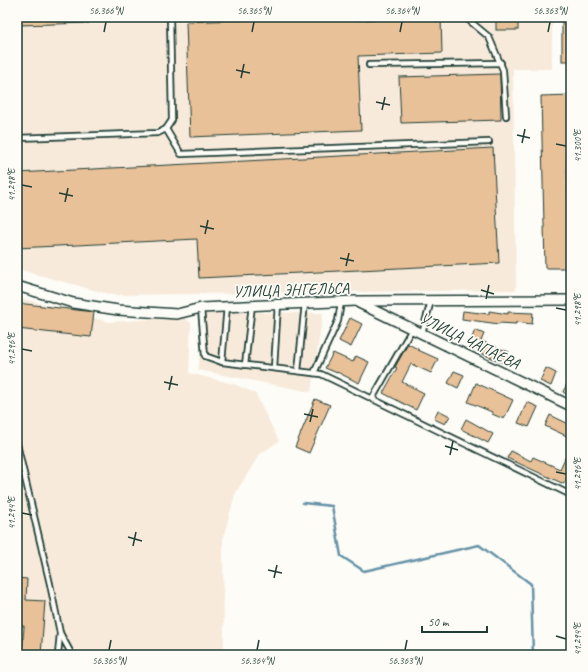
<svg xmlns="http://www.w3.org/2000/svg" width="588" height="672" font-family="Caveat,sans-serif">
<rect width="100%" height="100%" fill="#fdfcf7"/>
<filter id="ink" filterUnits="userSpaceOnUse"><feTurbulence type="fractalNoise" baseFrequency=".025" numOctaves="2"/><feDisplacementMap in="SourceGraphic" scale="8" xChannelSelector="R" yChannelSelector="G"/><feConvolveMatrix kernelMatrix="1 2 1 2 8 2 1 2 1" color-interpolation-filters="sRGB"/></filter>
<g filter="url(#ink)">
<g fill="#f7eadb">
<path d="M17 17H552V69H513L516 290 112 295 17 269Z"/>
<path d="M17 297 109 322 183 317 191 323 189 373 234 384 255 393 279 441 259 455 235 494 223 539 224 649 232 655H17Z"/>
<path d="M205 312 323 313 311 392 198 370Z"/>
</g>
<g fill="none" stroke-linecap="round" stroke-linejoin="round">
<path stroke="#6593a7" stroke-width="2.5" d="M303 503 332 506 341 556 364 571 479 545 531 584 533 655"/>
</g>
<g fill="#e9c199" stroke="#1f3d34">
<path d="M18 17H89V23L19 25Z"/>
<path d="M318 17H356L357 20 441 17 442 53 358 56 361 130 190 137 186 22Z"/>
<rect x="496" y="17" width="22" height="13"/>
<rect x="562" y="17" width="9" height="44"/>
<path d="M500 74 501 120 401 123 399 77Z"/>
<path d="M571 95V157H567L569 268H545L541 96Z"/>
<path d="M493 148 499 263 199 278 197 239 17 248V173Z"/>
<path d="M17 303 94 312 91 337 17 329Z"/>
<path d="M463 311 489 314V311L508 314V312L533 313 532 324 516 322V324L499 323V324L462 319Z"/>
<path d="M350 318 362 324 351 347 339 341Z"/>
<path d="M475 330 484 334 481 341 509 352 504 363 480 353 481 350 469 345Z"/>
<path d="M408 344 418 349V350L438 359 431 373 411 364 402 382 424 393 416 410 383 393 397 368 395 367Z"/>
<path d="M333 353 353 362 356 356 369 362 359 383 337 372V373L325 368Z"/>
<path d="M546 368 556 373 551 386 540 381Z"/>
<path d="M454 371 464 375 458 388 448 383Z"/>
<path d="M571 376V397L563 392Z"/>
<path d="M476 383 513 400 504 419 492 414V412L468 402Z"/>
<path d="M315 399 330 405 309 453 295 447Z"/>
<path d="M527 402 538 407 529 427 518 423Z"/>
<path d="M438 410 450 416 445 424 434 419Z"/>
<path d="M550 415 571 425V438L545 426Z"/>
<path d="M466 419 493 434 488 443 461 429Z"/>
<path d="M511 451 531 461 533 457 560 469 565 458 571 461V470L564 484 507 458Z"/>
<path d="M17 578 27 579 26 600 45 601 41 655H22L24 626H17Z"/>
</g>
<g fill="none" stroke-linecap="round" stroke-linejoin="round">
<defs>
<g id="service">
<path d="M465 17 489 37 503 70 506 116"/>
<path d="M369 65 501 63"/>
<path d="M166 129 181 154 489 142"/>
<path d="M17 138 158 133 166 129 172 120 170 17"/>
<path d="M201 308 205 356 222 362 321 374 571 495"/>
<path d="M422 333 431 301"/>
<path d="M222 362 227 306"/>
<path d="M245 365 252 305"/>
<path d="M274 368 278 304"/>
<path d="M298 371 305 303"/>
<path d="M314 373 338 321 341 302"/>
<path d="M372 399 412 329"/>
<path d="M17 444 50 584 60 633 58 655"/>
<path d="M60 633 72 655"/>
</g>
<g id="minor">
<path d="M17 286 73 303 118 310 177 314 201 308 356 301 571 300"/>
<path d="M359 303 571 406"/>
</g>
</defs>
<use href="#service" stroke="#1f3d34" stroke-width="8"/>
<use href="#minor" stroke="#1f3d34" stroke-width="12"/>
<use href="#service" stroke="#fdfcf7" stroke-width="4.5"/>
<use href="#minor" stroke="#fdfcf7" stroke-width="9"/>
</g>
</g>
<path fill="none" stroke="#1f3d34" stroke-width="1.5" d="M104 32 106 22M252 32 254 22M400 32 402 22M548 32 550 22M236 70 250 73M241 78 244 64M376 102 390 105M382 110 385 97M517 135 530 138M522 143 525 129M556 144 566 146M22 185 32 187M59 193 73 196M65 202 68 188M200 226 214 229M205 234 208 220M340 258 354 261M346 266 349 253M481 290 494 294M486 299 489 285M556 308 566 310M22 349 32 351M164 382 178 385M169 390 172 376M304 414 318 417M310 422 313 409M445 446 458 450M450 455 453 441M556 472 566 474M22 513 32 515M128 537 142 541M133 546 136 532M268 570 282 573M274 578 277 565M556 636 566 639M109 650 111 640M257 650 259 640M405 650 407 640"/>
<g text-anchor="middle" stroke-width="3.5" stroke-linejoin="round" paint-order="stroke">
<g font-size="16" fill="#1f3d34" stroke="#fdfcf7">
<text transform="translate(291 289) rotate(-2)" y="6">УЛИЦА ЭНГЕЛЬСА</text>
<text transform="translate(470 340) rotate(26)" y="6">УЛИЦА ЧАПАЕВА</text>
</g>
</g>
<rect width="588" height="672" fill="none" stroke="#fdfcf7" stroke-width="44"/>
<path d="M422 626v6h65v-6" fill="none" stroke="#1f3d34" stroke-width="2"/>
<text x="428" y="626" font-size="12" fill="#1f3d34" stroke="#fdfcf7" stroke-width="3" paint-order="stroke">50 m</text>
<rect x="22" y="22" width="544" height="628" fill="none" stroke="#1f3d34" stroke-width="1.5"/>
<g font-size="10" text-anchor="middle" fill="#1f3d34">
<text x="106" y="14">56.366°N</text>
<text x="254" y="14">56.365°N</text>
<text x="402" y="14">56.364°N</text>
<text x="550" y="14">56.363°N</text>
<text transform="translate(577 146) rotate(-90)" y="4">41.300°E</text>
<text transform="translate(11 185) rotate(-90)" y="4">41.298°E</text>
<text transform="translate(577 310) rotate(-90)" y="4">41.298°E</text>
<text transform="translate(11 349) rotate(-90)" y="4">41.296°E</text>
<text transform="translate(577 474) rotate(-90)" y="4">41.296°E</text>
<text transform="translate(11 513) rotate(-90)" y="4">41.294°E</text>
<text transform="translate(577 639) rotate(-90)" y="4">41.294°E</text>
<text x="109" y="664">56.365°N</text>
<text x="257" y="664">56.364°N</text>
<text x="405" y="664">56.363°N</text>
</g>
</svg>
